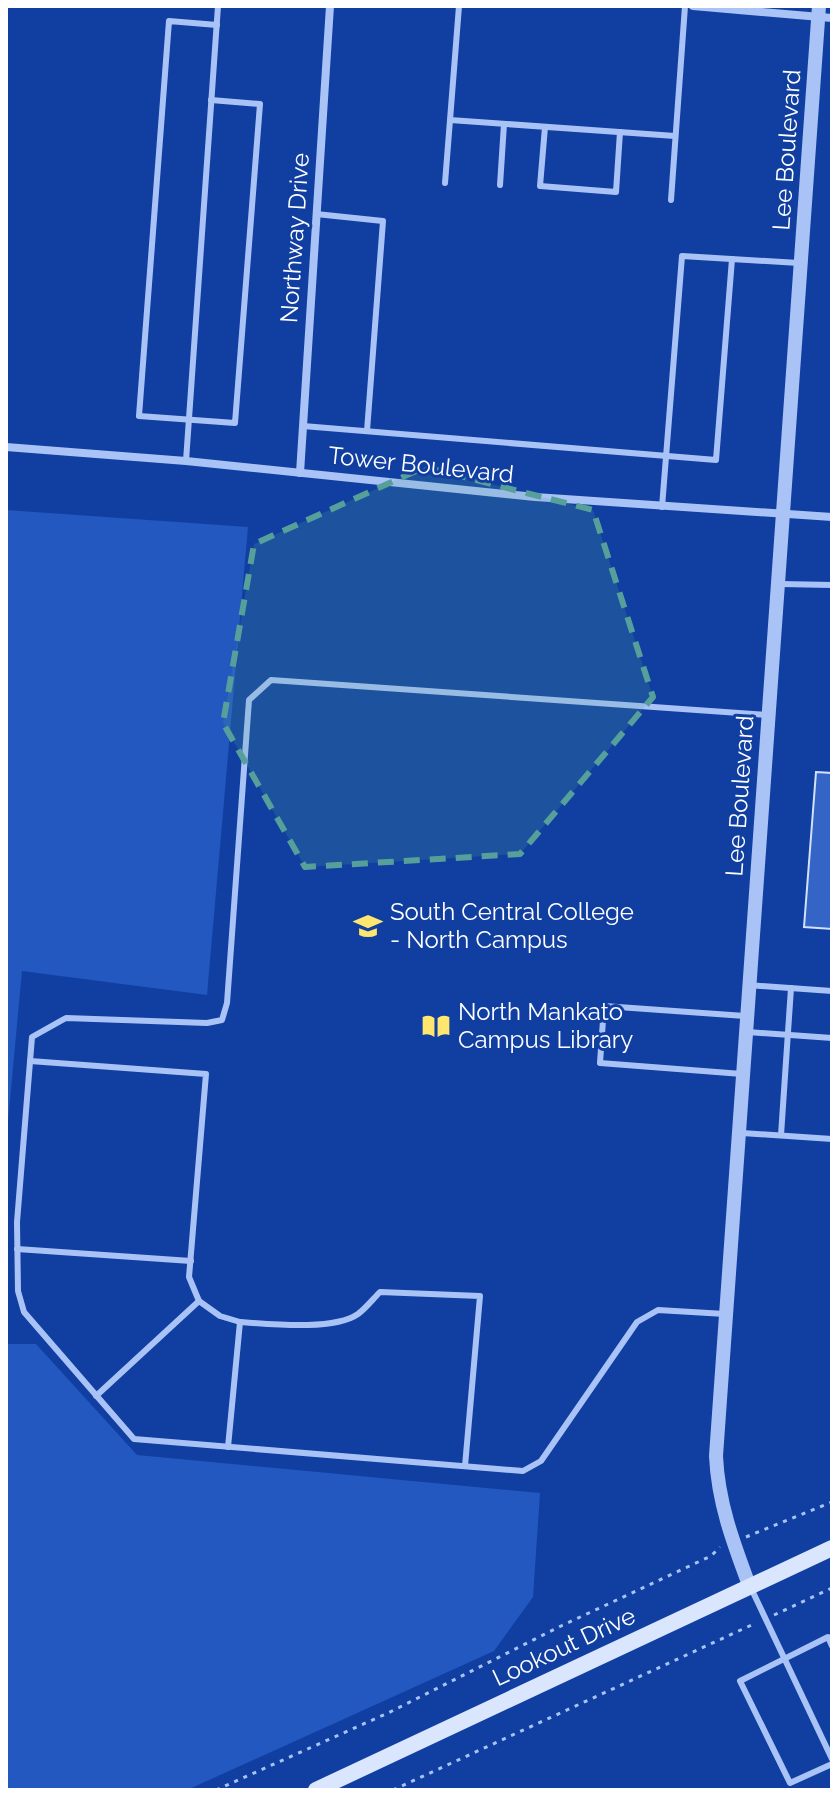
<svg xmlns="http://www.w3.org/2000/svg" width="838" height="1796" font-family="Raleway,sans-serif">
<rect width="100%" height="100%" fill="#103fa1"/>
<g fill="#2358c0">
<path d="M6 510 248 527 207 995 22 971 6 1143Z"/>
<path d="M6 1344H36L137 1455 540 1493 533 1597 494 1651 187 1790H6Z"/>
</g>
<path fill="#3465c6" stroke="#d2e1fe" stroke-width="2" d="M816 772 832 773V929L804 927Z"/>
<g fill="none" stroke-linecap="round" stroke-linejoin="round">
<g stroke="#a9c3f6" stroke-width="3" stroke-dasharray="4 6" stroke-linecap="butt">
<path d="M746 1537 832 1502"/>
<path d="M774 1615 832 1588"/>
<path d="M216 1790 388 1713 561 1626 711 1556 720 1547"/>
<path d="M393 1790 756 1623"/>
</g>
<g stroke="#a9c3f6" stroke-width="6">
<path d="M459 6 450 120 675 136"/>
<path d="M211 100 260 104 235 423 139 416 169 21 217 25"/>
<path d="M545 127 540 186 616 192 620 132"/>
<path d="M445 183 450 120"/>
<path d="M500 185 504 124"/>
<path d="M671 200 685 6"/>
<path d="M316 214 383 221 367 431"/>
<path d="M303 426 716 460 732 259"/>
<path d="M186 461 218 6"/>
<path d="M662 507 682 256 799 263"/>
<path d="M781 584 832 585"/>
<path d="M748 985 832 991"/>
<path d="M748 1032 832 1038"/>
<path d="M30 1061 206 1074 189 1277 199 1301"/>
<path d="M742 1074 600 1063 604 1006 745 1016"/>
<path d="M742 1133 832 1139"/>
<path d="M781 1135 791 988"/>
<path d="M17 1249 191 1261"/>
<path d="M725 1314 658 1310 637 1322 541 1461 523 1471 134 1439 24 1312 18 1291 17 1222 32 1037 66 1018 207 1023 222 1020 227 1003 249 700 271 680 767 715"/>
<path d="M96 1396 199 1301 220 1316 240 1322"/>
<path d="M228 1447 240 1322C269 1324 334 1331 358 1314 366 1308 373 1299 380 1292L480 1296 465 1466"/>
<path d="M751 1588 832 1759"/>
<path d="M832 1646 828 1637 740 1681 790 1783 832 1764"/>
</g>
<g stroke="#a9c3f6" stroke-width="8">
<path d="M693 6 832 18"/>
<path d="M6 447 186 461 535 497 832 517"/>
<path d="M300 473 330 6"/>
</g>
<path stroke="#a9c3f6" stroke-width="14" d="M749 1585C733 1542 718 1502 716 1456L819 6"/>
<path stroke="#dae5fe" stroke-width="16" d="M316 1790 832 1548"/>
</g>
<path fill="#579f9a" fill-opacity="0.2" stroke="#579f9a" stroke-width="6" stroke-dasharray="16 10" stroke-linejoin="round" d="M425 467 593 510 653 697 520 854 305 867 223 723 254 544Z"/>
<defs>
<symbol id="university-bare" viewBox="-9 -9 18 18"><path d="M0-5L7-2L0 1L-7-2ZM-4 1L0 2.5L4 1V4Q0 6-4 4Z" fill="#ffe66e" stroke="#103fa1" stroke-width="2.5" paint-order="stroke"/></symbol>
<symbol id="library-bare" viewBox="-9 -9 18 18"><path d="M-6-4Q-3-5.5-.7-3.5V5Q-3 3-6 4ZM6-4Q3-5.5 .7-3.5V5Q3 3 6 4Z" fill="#ffe66e" stroke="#103fa1" stroke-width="2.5" paint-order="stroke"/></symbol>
</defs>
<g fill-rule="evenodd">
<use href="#university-bare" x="348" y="906" width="40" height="40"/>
<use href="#library-bare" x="416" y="1006" width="40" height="40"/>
</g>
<g text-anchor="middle" stroke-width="6" stroke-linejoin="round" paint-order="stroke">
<g font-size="24" fill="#fff" stroke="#103fa1">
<text transform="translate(787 150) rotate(-86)" y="8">Lee Boulevard</text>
<text transform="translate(295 238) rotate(-86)" y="8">Northway Drive</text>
<text transform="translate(421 465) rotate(6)" y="8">Tower Boulevard</text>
<text transform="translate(740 796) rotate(-86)" y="8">Lee Boulevard</text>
<text transform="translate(564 1647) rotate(-25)" y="8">Lookout Drive</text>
</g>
<g font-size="24" fill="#fff" stroke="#103fa1" text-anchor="start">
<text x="390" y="920">South Central College<tspan x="390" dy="28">- North Campus</tspan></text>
<text x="458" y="1020">North Mankato<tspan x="458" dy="28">Campus Library</tspan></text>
</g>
</g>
<rect width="838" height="1796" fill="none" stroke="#ffffff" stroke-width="16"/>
</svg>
